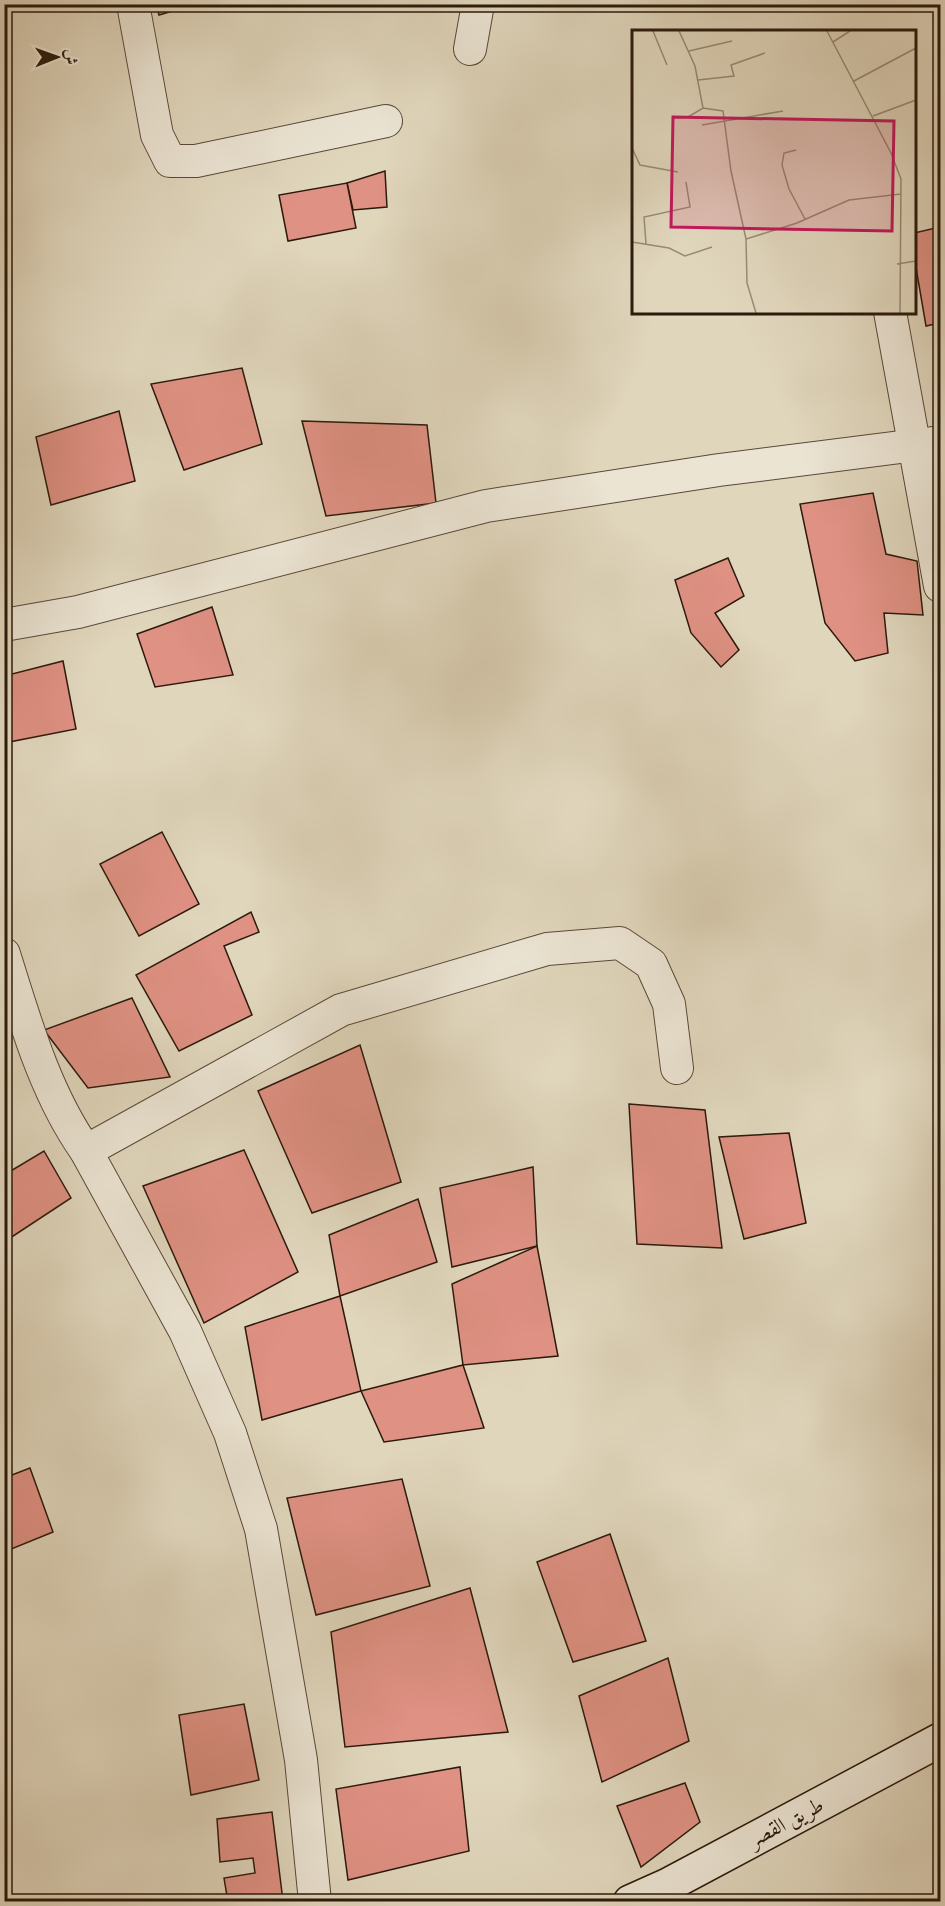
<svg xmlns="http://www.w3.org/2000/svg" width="945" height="1906" font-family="'IM FELL English',Amiri,serif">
<rect width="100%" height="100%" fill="#e0d6bc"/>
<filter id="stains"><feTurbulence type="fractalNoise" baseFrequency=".00333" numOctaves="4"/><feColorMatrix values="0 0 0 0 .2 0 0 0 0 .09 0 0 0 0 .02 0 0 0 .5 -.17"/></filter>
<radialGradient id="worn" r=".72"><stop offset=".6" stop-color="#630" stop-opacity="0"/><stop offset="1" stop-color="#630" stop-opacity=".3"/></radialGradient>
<g fill="#df9183" stroke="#2c1a0c" stroke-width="1.5">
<path d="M156 4H196L159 15Z"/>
<path d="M385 171 387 207 353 210 347 183Z"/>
<path d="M347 183 356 228 288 241 279 195Z"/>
<path d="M940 227V323L926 326 914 256V233Z"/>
<path d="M242 368 262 444 184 470 151 384Z"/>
<path d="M119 411 135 481 51 505 36 437Z"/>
<path d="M302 421 427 425 436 503 326 516Z"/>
<path d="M873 493 886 554 917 561 923 615 884 613 888 653 855 661 825 623 800 504Z"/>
<path d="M728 558 744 596 715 613 739 650 721 667 691 633 675 580Z"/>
<path d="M212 607 233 675 155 687 137 634Z"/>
<path d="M63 661 76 729 4 743V676Z"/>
<path d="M162 832 199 904 139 936 100 864Z"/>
<path d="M251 912 259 932 224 946 252 1015 179 1051 136 975Z"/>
<path d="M132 998 170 1077 88 1088 44 1030Z"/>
<path d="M360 1045 401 1182 312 1213 258 1091Z"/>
<path d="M629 1104 705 1110 722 1248 637 1244Z"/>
<path d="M789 1133 806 1223 744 1239 719 1137Z"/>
<path d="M244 1150 298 1272 204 1323 143 1186Z"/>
<path d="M44 1151 71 1198 4 1242V1175Z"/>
<path d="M533 1167 537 1246 452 1267 440 1188Z"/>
<path d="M418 1199 437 1262 340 1296 329 1235Z"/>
<path d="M537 1246 558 1356 463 1365 452 1284Z"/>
<path d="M340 1296 361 1391 262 1420 245 1327Z"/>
<path d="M463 1365 484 1428 384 1442 361 1391Z"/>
<path d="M30 1468 53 1532 4 1552V1478Z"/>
<path d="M402 1479 430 1586 316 1615 287 1498Z"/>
<path d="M610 1534 646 1641 573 1662 537 1562Z"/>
<path d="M470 1588 508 1732 345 1747 331 1632Z"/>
<path d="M668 1658 689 1741 602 1782 579 1696Z"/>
<path d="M244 1704 259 1780 191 1795 179 1715Z"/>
<path d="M460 1767 469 1851 348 1880 336 1789Z"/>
<path d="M685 1783 700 1822 641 1867 617 1806Z"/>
<path d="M272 1812 283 1901 228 1902 224 1878 255 1873 253 1858 220 1862 217 1819Z"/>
</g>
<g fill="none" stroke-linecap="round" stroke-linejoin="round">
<defs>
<g id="street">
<path d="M133 4 157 135 170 161H196L386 121"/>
<path d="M470 49 478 4"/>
<path d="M890 312 940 586"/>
<path d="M4 625 78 612 486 506 719 470 940 442"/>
<path d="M4 954C25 1021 45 1093 86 1151L185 1331 230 1433 261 1529 301 1760 315 1902"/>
<path d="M86 1151 341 1010 547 949 620 943 651 964 669 1004 677 1068"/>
</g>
<path id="secondary" d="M630 1902 668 1885 940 1740"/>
</defs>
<use href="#street" stroke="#594938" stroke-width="34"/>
<use href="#secondary" stroke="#2c1a0c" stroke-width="36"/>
<use href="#street" stroke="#ebe4d3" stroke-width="32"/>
<use href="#secondary" stroke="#ebe4d3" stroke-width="33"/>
</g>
<g text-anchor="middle" stroke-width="4.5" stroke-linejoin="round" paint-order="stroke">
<g font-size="21" fill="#2c1a0c" stroke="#ebe4d3">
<text transform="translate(786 1822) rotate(-28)" y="7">طريق القصر</text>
</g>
</g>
<g transform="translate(632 30)">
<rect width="284" height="284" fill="#e0d6bc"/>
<path fill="none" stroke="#988b76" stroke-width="1.5" d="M21 1 35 35M47 1 63 36 71 78M195 1 259 123 269 149 268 283M201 12 218 1M57 21 100 11M66 50 102 46 99 35 133 23M222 51 284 18M241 86 284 70M56 87 71 78 91 81 99 141 114 209M70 95 151 81M0 118 8 135 46 142M164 120 152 123 150 135 157 159 173 189M0 212 37 218 53 226 80 217M14 214 12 187 58 177 54 152M265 234 284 231M124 283 115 253 114 209 165 193 217 170 269 164"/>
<path fill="#c2185b" fill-opacity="0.15" stroke="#c2185b" stroke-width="3" d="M41 87 262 91 260 201 39 197Z"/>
<rect width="284" height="284" fill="none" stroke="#2c1a0c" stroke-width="3"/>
</g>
<rect width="945" height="1906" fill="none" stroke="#e0d6bc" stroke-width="24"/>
<rect x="6" y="6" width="933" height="1894" fill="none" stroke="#2c1a0c" stroke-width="3"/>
<rect x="12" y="12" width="921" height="1882" fill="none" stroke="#2c1a0c" stroke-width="1.5"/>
<g transform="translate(57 57) rotate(89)" stroke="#ebe4d3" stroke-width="4.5" paint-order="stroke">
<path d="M0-4.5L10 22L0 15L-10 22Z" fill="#2c1a0c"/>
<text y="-9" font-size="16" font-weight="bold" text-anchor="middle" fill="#2c1a0c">ش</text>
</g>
<rect width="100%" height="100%" filter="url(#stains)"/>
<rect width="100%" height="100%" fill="url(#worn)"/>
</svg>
